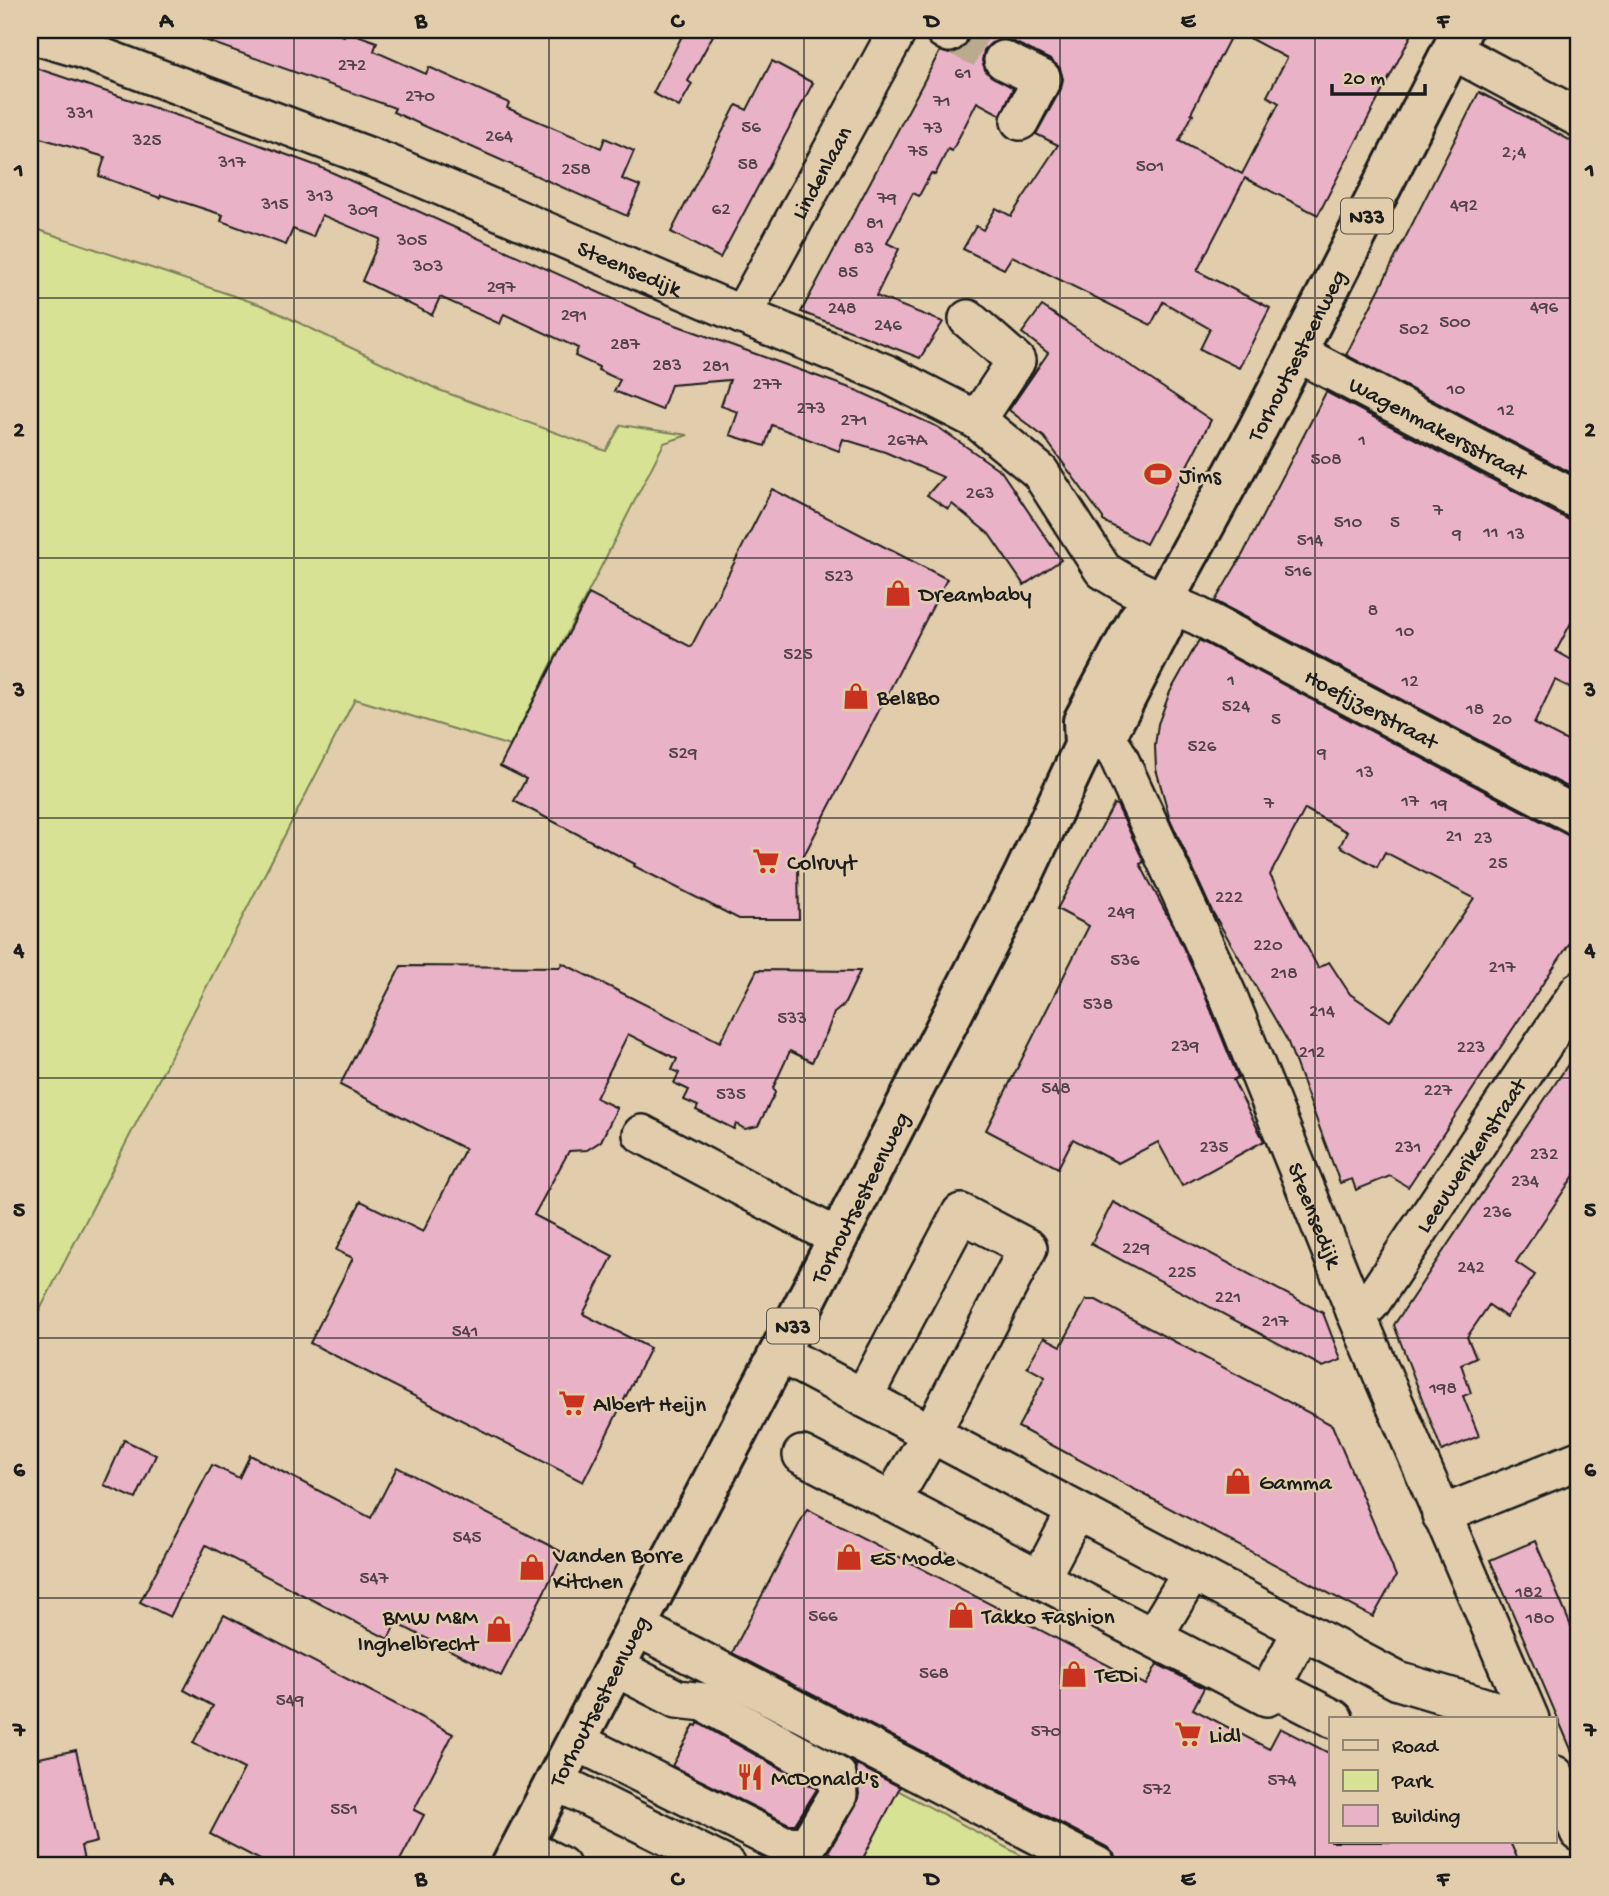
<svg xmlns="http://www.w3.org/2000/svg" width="1609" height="1896" font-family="'Gochi Hand',sans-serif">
<rect width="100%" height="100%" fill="#e1cdab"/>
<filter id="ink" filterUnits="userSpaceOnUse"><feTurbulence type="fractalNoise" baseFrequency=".0143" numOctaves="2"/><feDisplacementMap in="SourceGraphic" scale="14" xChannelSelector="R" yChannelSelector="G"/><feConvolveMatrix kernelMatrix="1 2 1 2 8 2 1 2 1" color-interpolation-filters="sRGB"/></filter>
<g filter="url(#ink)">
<g fill="#d7e294" stroke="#7a7f58" stroke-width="2">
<path d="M30 227 264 306 439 390 606 451 621 425 688 435 664 443 510 746 355 699 30 1329Z"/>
<path d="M850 1765 1041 1866H808Z"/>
</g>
<g fill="#eab2c6" stroke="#1c1c1c" stroke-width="2" fill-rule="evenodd">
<path d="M185 30H327L344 36 346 31 377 42 374 51 426 74 429 67 509 103 507 108 601 148 605 138 634 151 622 179 640 186 627 216 393 112 395 108 185 33Z"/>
<path d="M685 30H716L688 81 692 84 679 107 653 93Z"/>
<path d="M969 30H1414L1318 215 1245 178 1197 271 1270 308 1239 368 1200 349 1210 329 1163 302 1151 325 1012 256 1004 269 963 249 976 226 983 230 996 208 1011 216 1058 145 1036 134 1061 89 1063 79 1060 68 1051 60 1012 41 1002 39 991 43 984 50 982 61 986 72 1013 88 1001 115 977 102 952 151 948 149 935 175 931 173 919 196 913 193 887 243 899 249 876 296 943 322 920 358 801 312 940 51 949 54 960 51 967 43ZM1234 30 1287 58 1267 96 1279 103 1242 174 1179 141 1193 114 1191 113Z"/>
<path d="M772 61 813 83 720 258 671 232 735 107 737 105 747 110Z"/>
<path d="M30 66 211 127 320 167 651 316 858 391 938 427 1001 471 1061 560 1024 585 989 534 952 504 948 509 927 495 943 477 885 452 843 439 839 451 772 425 765 446 730 435 738 412 721 406 730 380 671 385 662 410 614 391 620 380 598 370 599 367 575 356 578 348 504 314 500 324 440 297 432 315 362 281 380 239 322 215 313 237 293 229 286 245 221 221 223 215 161 195 160 198 99 176 105 157 30 135Z"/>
<path d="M1479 92 1579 145V477L1346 355Z"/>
<path d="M1042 306 1211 420 1146 544 1103 521V518L1044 437 1009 410 1048 353 1022 333Z"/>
<path d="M1326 392 1569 520 1579 522V608L1556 651 1579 664V692L1555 680 1534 724 1579 747V793L1215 601 1243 554Z"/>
<path d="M772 489 947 579 798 867 799 919H739L634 866 635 864 514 801 526 779 500 766 589 594 691 647Z"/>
<path d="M1199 640 1569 836 1579 838V929L1408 1187 1390 1176 1356 1190 1352 1179 1340 1183 1287 1040 1212 911 1170 819 1156 769 1155 746 1158 724 1170 692ZM1305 809 1347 832 1340 846 1377 867 1385 852 1474 898 1390 1021 1350 994 1329 962 1318 968 1270 875Z"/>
<path d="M1114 804 1117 805 1144 862 1140 864 1175 930 1204 993 1238 1077 1233 1080 1264 1141 1182 1186 1158 1142 1118 1163 1073 1139 1058 1168 986 1130 1089 926 1057 909Z"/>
<path d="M562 963 720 1042 757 970 860 971 844 1005 834 1013 827 1032 812 1062 790 1051 773 1088 775 1093 758 1126 745 1129 736 1124 734 1129 696 1110 698 1106 684 1100 689 1090 674 1083 679 1073 672 1070 677 1059 628 1034 596 1098 617 1108 601 1141 587 1150 569 1151 534 1215 613 1256 583 1314 650 1348 583 1482 310 1343 353 1258 336 1250 361 1201 423 1232 465 1149 340 1085 401 966 560 967Z"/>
<path d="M1579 1048V1168L1516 1262 1535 1275 1506 1317 1489 1305 1467 1337 1476 1357 1461 1364 1471 1393 1463 1396 1479 1436 1442 1451 1394 1325Z"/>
<path d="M1113 1202 1323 1313 1341 1360 1323 1367 1091 1244Z"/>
<path d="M1086 1300H1096L1332 1425 1396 1576 1373 1617 1018 1427 1045 1377 1027 1367 1044 1337 1061 1346Z"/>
<path d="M124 1440 156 1455 136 1499 104 1485Z"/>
<path d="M250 1455 371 1518 397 1467 564 1553 501 1676 396 1623 388 1639 206 1545 170 1617 140 1602 212 1465 239 1478Z"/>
<path d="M807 1509 1146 1685 1157 1664 1204 1688 1193 1709 1269 1749 1280 1728 1331 1754V1842H1510L1521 1866H1124L1117 1863 1114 1854 1107 1847 732 1653Z"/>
<path d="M1535 1541 1579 1645V1768L1490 1560Z"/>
<path d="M224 1615 453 1734 414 1810 424 1815 397 1866H272L210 1834 244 1769 193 1743 213 1706 184 1690Z"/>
<path d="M698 1723 817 1789 795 1824H789L672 1766 694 1725 697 1726Z"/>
<path d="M76 1750 97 1842 81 1846 85 1866H30V1760Z"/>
<path d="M855 1764 900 1787 859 1866H826L831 1853 828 1852 856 1805 859 1794Z"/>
</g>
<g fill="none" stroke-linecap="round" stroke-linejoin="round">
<path stroke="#baaa8e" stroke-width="37" stroke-dasharray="37 18" stroke-linecap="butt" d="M949 33 1003 60"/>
<defs>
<g id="minor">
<path d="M944 30 949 33"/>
<path id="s1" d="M30 34 78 48 389 164 742 315 887 374 977 420 1040 472 1103 570C1132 590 1164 601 1196 615L1579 817"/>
<path d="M1452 50 1579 118"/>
<path d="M1003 60 1042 79 1020 121"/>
<path id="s2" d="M742 315 898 30"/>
<path d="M968 319 1016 361 977 420"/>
<path id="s3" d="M1296 352 1579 501"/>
<path id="s4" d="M1083 721 1106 737 1117 754 1228 996 1355 1311 1530 1719"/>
<path d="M642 1134 838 1238"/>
<path id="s5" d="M1355 1311 1370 1304 1579 991"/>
<path d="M779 1353 1398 1681 1525 1719"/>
<path d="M863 1398 961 1213 1028 1248 931 1434 891 1502"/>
<path d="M802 1455 1267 1697 1272 1687 1334 1719"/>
<path d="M1441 1515 1579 1460"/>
<path d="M1040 1579 1076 1511"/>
<path d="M635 1626 1097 1866"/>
<path d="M1153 1637 1192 1572"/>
<path d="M1272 1687 1302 1630"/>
<path d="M576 1741 784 1845 807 1846 838 1795 837 1776 704 1702 677 1699 615 1667"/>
<path d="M1555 1775 1579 1832"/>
<path d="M555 1781 727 1866"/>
<path d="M522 1846 561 1866"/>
</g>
<g id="major">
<path id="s6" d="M1084 746 1106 737 1163 626V602L1258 428 1462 30"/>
<path id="s7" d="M511 1866 779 1353 1022 878 1084 746 1083 721 1138 619 1163 602"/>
</g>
</defs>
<use href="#minor" stroke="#1c1c1c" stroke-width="42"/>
<use href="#major" stroke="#1c1c1c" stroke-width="44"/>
<use href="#minor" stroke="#e1cdab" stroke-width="37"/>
<use href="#major" stroke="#e1cdab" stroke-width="38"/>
</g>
</g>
<path fill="none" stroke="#1c1c1c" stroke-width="2" stroke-opacity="0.55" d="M294 30V1866M549 30V1866M804 30V1866M1060 30V1866M1315 30V1866M30 298H1579M30 558H1579M30 818H1579M30 1078H1579M30 1338H1579M30 1598H1579"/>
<defs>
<symbol id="stadium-bare" viewBox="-9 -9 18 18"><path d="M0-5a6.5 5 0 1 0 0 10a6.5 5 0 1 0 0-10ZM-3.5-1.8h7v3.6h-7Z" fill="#c8321e" stroke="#e1cdab" stroke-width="2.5" paint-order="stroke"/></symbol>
<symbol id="shop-bare" viewBox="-9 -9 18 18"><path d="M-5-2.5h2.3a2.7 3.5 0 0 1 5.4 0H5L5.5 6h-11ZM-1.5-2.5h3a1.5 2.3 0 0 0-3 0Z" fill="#c8321e" stroke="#e1cdab" stroke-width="2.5" paint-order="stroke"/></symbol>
<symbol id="supermarket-bare" viewBox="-9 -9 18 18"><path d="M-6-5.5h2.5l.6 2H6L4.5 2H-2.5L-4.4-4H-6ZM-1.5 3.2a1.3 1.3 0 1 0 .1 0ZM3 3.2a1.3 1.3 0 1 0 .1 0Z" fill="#c8321e" stroke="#e1cdab" stroke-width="2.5" paint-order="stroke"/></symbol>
<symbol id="restaurant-bare" viewBox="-9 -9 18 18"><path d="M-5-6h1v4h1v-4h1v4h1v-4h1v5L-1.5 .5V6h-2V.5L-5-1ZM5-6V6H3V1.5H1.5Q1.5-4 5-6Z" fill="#c8321e" stroke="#e1cdab" stroke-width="2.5" paint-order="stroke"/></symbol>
</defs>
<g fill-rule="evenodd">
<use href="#stadium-bare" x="1139" y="455" width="38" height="38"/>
<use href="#shop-bare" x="879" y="574" width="38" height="38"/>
<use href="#shop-bare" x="837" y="677" width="38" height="38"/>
<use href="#supermarket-bare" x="747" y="842" width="38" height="38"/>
<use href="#supermarket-bare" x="553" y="1384" width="38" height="38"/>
<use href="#shop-bare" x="1219" y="1462" width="38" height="38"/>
<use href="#shop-bare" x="830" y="1538" width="38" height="38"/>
<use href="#shop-bare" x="513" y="1548" width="38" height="38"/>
<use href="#shop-bare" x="942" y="1596" width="38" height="38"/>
<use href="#shop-bare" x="480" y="1610" width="38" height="38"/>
<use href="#shop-bare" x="1055" y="1655" width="38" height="38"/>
<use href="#supermarket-bare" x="1169" y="1715" width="38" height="38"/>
<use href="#restaurant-bare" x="731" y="1758" width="38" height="38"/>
</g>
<g text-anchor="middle" stroke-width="5" stroke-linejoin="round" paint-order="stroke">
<g font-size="19" fill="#504246">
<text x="352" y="70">272</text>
<text x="963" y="78">61</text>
<text x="420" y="101">270</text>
<text x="942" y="106">71</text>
<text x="80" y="118">331</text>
<text x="751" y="132">56</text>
<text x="933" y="133">73</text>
<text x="499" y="141">264</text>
<text x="147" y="145">325</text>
<text x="918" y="156">75</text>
<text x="1514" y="157">2;4</text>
<text x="232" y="167">317</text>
<text x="748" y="169">58</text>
<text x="1150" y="171">501</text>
<text x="576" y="174">258</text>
<text x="320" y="201">313</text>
<text x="887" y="203">79</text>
<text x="275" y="209">315</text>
<text x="1464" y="210">492</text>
<text x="721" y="214">62</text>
<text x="363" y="215">309</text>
<text x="875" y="228">81</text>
<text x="412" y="245">305</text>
<text x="864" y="253">83</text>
<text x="428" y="271">303</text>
<text x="848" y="277">85</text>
<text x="501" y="292">297</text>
<text x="1544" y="312">496</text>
<text x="842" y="313">248</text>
<text x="574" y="320">291</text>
<text x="1455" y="327">500</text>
<text x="888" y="330">246</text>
<text x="1414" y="334">502</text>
<text x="625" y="349">287</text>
<text x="667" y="370">283</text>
<text x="716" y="371">281</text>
<text x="767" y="389">277</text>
<text x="1456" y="394">10</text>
<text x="811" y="413">273</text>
<text x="1506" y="415">12</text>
<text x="854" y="425">271</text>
<text x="907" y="445">267A</text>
<text x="1362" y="445">1</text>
<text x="1326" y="464">508</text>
<text x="980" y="498">263</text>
<text x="1438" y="515">7</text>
<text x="1348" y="527">510</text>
<text x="1395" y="527">5</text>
<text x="1491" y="537">11</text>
<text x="1457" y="539">9</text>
<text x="1516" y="539">13</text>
<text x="1310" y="545">514</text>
<text x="1298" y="576">516</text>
<text x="839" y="581">523</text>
<text x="1373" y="615">8</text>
<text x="1405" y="636">10</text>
<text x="798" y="659">525</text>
<text x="1231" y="685">1</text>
<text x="1410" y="686">12</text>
<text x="1236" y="711">524</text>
<text x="1475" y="714">18</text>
<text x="1276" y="724">5</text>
<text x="1502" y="724">20</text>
<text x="1202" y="751">526</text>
<text x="683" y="758">529</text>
<text x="1322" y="758">9</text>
<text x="1365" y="777">13</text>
<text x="1410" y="806">17</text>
<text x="1269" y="808">7</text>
<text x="1439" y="809">19</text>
<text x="1454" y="841">21</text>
<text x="1483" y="843">23</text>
<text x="1498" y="868">25</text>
<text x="1229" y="902">222</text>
<text x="1121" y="917">249</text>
<text x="1268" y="950">220</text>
<text x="1125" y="965">536</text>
<text x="1502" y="972">217</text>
<text x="1284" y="978">218</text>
<text x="1098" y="1009">538</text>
<text x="1322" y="1016">214</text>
<text x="792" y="1023">533</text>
<text x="1185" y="1051">239</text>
<text x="1471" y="1052">223</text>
<text x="1312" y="1057">212</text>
<text x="1056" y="1093">548</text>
<text x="1438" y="1095">227</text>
<text x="731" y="1099">535</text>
<text x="1214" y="1152">235</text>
<text x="1408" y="1152">231</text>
<text x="1544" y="1159">232</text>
<text x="1525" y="1186">234</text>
<text x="1497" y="1217">236</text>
<text x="1136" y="1253">229</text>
<text x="1471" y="1272">242</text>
<text x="1182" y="1277">225</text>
<text x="1228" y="1302">221</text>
<text x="1275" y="1326">217</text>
<text x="465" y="1336">541</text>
<text x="1443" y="1393">198</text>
<text x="467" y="1542">545</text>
<text x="374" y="1583">547</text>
<text x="1529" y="1597">182</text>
<text x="823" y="1621">566</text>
<text x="1540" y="1623">180</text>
<text x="934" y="1678">568</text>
<text x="290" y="1705">549</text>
<text x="1046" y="1736">570</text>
<text x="1282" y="1785">574</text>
<text x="1157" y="1794">572</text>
<text x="344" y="1814">551</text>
</g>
<g fill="#e1cdab" stroke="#575147" stroke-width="2">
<rect x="1341" y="198.5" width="52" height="35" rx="5"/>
<rect x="767" y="1308.5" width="52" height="35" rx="5"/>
</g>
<g font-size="21" font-weight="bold" fill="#1c1c1c">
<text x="1367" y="223">N33</text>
<text x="793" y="1333">N33</text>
</g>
<g font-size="23" fill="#1c1c1c" stroke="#e1cdab">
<text dy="8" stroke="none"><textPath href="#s2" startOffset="163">Lindenlaan</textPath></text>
<text dy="8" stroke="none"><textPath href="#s1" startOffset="644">Steensedijk</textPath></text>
<text dy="8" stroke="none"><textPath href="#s6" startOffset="453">Torhoutsesteenweg</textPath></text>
<text dy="8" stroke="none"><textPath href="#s3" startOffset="161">Wagenmakersstraat</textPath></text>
<text dy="8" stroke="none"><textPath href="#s1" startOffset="1524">Hoefijzerstraat</textPath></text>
<text dy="8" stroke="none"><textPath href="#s5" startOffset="196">Leeuwerikenstraat</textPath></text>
<text dy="8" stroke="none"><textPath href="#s7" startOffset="754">Torhoutsesteenweg</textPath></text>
<text dy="8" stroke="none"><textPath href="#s4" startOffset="550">Steensedijk</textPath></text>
<text dy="8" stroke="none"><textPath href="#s7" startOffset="187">Torhoutsesteenweg</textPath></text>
</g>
<g font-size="23" fill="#1c1c1c" stroke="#e1cdab" text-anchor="start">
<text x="1179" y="482">Jims</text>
<text x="919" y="601">Dreambaby</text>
<text x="877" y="704">Bel&amp;Bo</text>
<text x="787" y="869">Colruyt</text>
<text x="593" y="1411">Albert Heijn</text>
<text x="1259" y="1489">Gamma</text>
<text x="553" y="1562">Vanden Borre<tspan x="553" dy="26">Kitchen</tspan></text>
<text x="870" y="1565">E5 Mode</text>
<text x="982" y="1623">Takko Fashion</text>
<text x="478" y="1624" text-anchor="end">BMW M&amp;M<tspan x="478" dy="26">Inghelbrecht</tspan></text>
<text x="1095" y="1682">TEDi</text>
<text x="1209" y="1742">Lidl</text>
<text x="771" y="1785">McDonald's</text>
</g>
</g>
<rect width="1609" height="1896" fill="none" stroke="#e1cdab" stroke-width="77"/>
<rect x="1329" y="1717" width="228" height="126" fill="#e1cdab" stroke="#928672" stroke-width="2"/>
<rect x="1343" y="1740" width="35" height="10" fill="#e1cdab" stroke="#928672" stroke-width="2"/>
<text x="1392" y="1752" font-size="21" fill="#1c1c1c">Road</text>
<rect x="1343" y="1770" width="35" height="21" fill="#d7e294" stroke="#928672" stroke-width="2"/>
<text x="1392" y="1787" font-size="21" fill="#1c1c1c">Park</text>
<rect x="1343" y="1805" width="35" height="21" fill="#eab2c6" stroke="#928672" stroke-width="2"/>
<text x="1392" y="1822" font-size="21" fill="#1c1c1c">Building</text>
<path d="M1332 84v10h93v-10" fill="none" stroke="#1c1c1c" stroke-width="3.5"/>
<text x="1343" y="84" font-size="21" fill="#1c1c1c" stroke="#e1cdab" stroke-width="5" paint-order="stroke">20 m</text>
<rect x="38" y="38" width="1532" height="1819" fill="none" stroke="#1c1c1c" stroke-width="2.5"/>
<g font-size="23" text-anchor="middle" font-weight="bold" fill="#1c1c1c">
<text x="166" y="27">A</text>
<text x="421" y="27">B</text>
<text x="677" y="27">C</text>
<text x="932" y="27">D</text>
<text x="1188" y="27">E</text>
<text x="1443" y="27">F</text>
<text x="19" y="176">1</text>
<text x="1590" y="176">1</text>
<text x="19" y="436">2</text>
<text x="1590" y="436">2</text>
<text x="19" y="696">3</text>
<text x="1590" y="696">3</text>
<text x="19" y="956">4</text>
<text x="1590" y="956">4</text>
<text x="19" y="1216">5</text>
<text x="1590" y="1216">5</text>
<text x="19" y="1476">6</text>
<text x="1590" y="1476">6</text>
<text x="19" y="1736">7</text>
<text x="1590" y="1736">7</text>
<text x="166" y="1885">A</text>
<text x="421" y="1885">B</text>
<text x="677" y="1885">C</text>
<text x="932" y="1885">D</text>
<text x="1188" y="1885">E</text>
<text x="1443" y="1885">F</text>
</g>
</svg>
